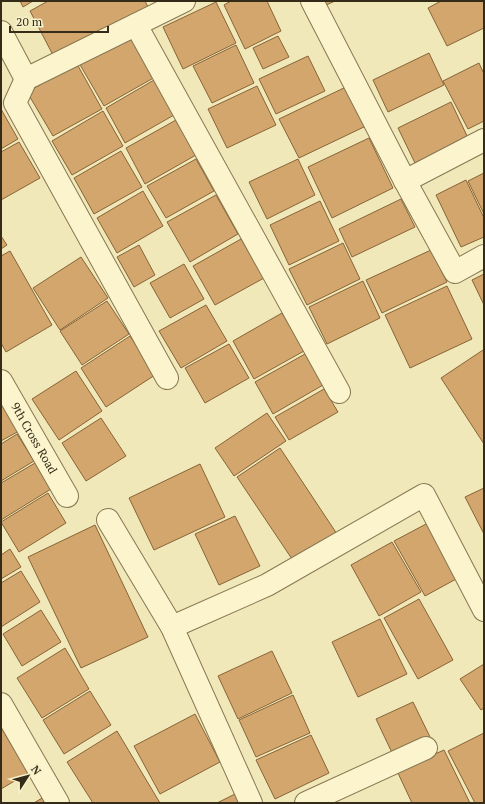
<svg xmlns="http://www.w3.org/2000/svg" width="485" height="804" font-family="'PT Serif',serif">
<rect width="100%" height="100%" fill="#f0e8b9"/>
<g fill="#d2a66c" stroke="#886437">
<path d="M20 1H33L23 7Z"/>
<path d="M48 1H145L148 7 54 57 30 11Z"/>
<path d="M231 1H267L281 31 245 49 224 5Z"/>
<path d="M319 1H335L322 7Z"/>
<path d="M441 1H484V28L447 46 428 8Z"/>
<path d="M216 2 236 43 183 69 163 27Z"/>
<path d="M132 33 157 76 104 106 79 63Z"/>
<path d="M278 36 289 57 263 69 253 48Z"/>
<path d="M236 45 254 83 212 103 193 66Z"/>
<path d="M429 53 444 85 388 112 373 80Z"/>
<path d="M308 56 325 91 276 114 259 79Z"/>
<path d="M479 63 484 74V121L468 129 443 81Z"/>
<path d="M77 64 102 109 53 136 27 92Z"/>
<path d="M154 80 174 115 125 143 106 108Z"/>
<path d="M257 86 276 125 227 148 208 109Z"/>
<path d="M348 86 366 126 299 158 279 119Z"/>
<path d="M451 102 468 138 415 163 398 128Z"/>
<path d="M1 109 18 139 1 149Z"/>
<path d="M103 111 123 146 72 175 52 141Z"/>
<path d="M176 120 196 155 145 184 126 148Z"/>
<path d="M369 138 393 188 332 218 308 167Z"/>
<path d="M19 142 40 178 1 200V152Z"/>
<path d="M121 151 142 187 94 214 74 178Z"/>
<path d="M196 159 214 191 166 218 147 186Z"/>
<path d="M298 159 315 195 267 219 249 182Z"/>
<path d="M484 173V214L468 181Z"/>
<path d="M466 180 484 218V237L461 247 436 195Z"/>
<path d="M143 191 163 226 117 253 97 218Z"/>
<path d="M216 195 238 234 190 262 167 222Z"/>
<path d="M401 199 415 227 352 257 339 229Z"/>
<path d="M320 201 339 241 289 265 270 225Z"/>
<path d="M1 236 7 245 1 249Z"/>
<path d="M241 239 264 278 215 305 193 266Z"/>
<path d="M343 243 360 279 307 305 289 269Z"/>
<path d="M139 245 155 275 134 287 117 257Z"/>
<path d="M431 250 447 282 382 313 366 280Z"/>
<path d="M10 251 52 325 6 352 1 343V256Z"/>
<path d="M81 257 108 298 60 330 33 288Z"/>
<path d="M184 264 204 299 170 318 150 283Z"/>
<path d="M484 274V305L472 280Z"/>
<path d="M363 281 380 318 327 344 309 307Z"/>
<path d="M447 286 472 339 410 368 385 315Z"/>
<path d="M107 301 129 334 82 365 60 331Z"/>
<path d="M206 305 227 341 181 368 159 331Z"/>
<path d="M282 313 304 351 254 379 233 341Z"/>
<path d="M130 336 155 375 106 407 81 368Z"/>
<path d="M229 344 249 378 205 403 185 368Z"/>
<path d="M483 350 484 351V444L441 378Z"/>
<path d="M305 354 323 385 273 414 255 382Z"/>
<path d="M76 371 102 411 59 440 32 399Z"/>
<path d="M324 389 338 412 289 440 275 417Z"/>
<path d="M1 403H2L19 431 1 441Z"/>
<path d="M267 413 286 441 234 476 215 448Z"/>
<path d="M101 418 126 456 86 481 62 443Z"/>
<path d="M17 434 34 461 1 481V444Z"/>
<path d="M280 448 337 534 294 562 237 477Z"/>
<path d="M35 463 51 489 1 520V483Z"/>
<path d="M200 464 225 517 154 550 129 498Z"/>
<path d="M484 488V534L465 497Z"/>
<path d="M48 493 66 523 19 552 1 522Z"/>
<path d="M235 516 260 566 219 585 195 534Z"/>
<path d="M428 523 458 578 425 596 394 541Z"/>
<path d="M95 525 148 637 81 668 28 557Z"/>
<path d="M392 542 421 592 379 616 351 565Z"/>
<path d="M10 549 21 567 1 579V555Z"/>
<path d="M21 571 40 602 1 627V583Z"/>
<path d="M419 599 453 660 418 679 384 618Z"/>
<path d="M41 610 61 642 22 666 3 634Z"/>
<path d="M380 619 407 674 358 697 332 642Z"/>
<path d="M65 648 89 689 42 718 17 678Z"/>
<path d="M272 651 292 693 238 719 218 676Z"/>
<path d="M484 664V708L481 710 460 679Z"/>
<path d="M90 691 111 725 64 754 43 720Z"/>
<path d="M293 695 310 733 256 757 239 720Z"/>
<path d="M413 702 432 741 395 759 376 719Z"/>
<path d="M195 714 220 762 160 794 134 746Z"/>
<path d="M1 727 28 773 1 789Z"/>
<path d="M117 731 160 803H93L67 762Z"/>
<path d="M484 733V803H475L448 751Z"/>
<path d="M311 735 329 773 275 799 256 760Z"/>
<path d="M444 750 470 803H412L397 771Z"/>
<path d="M235 794 239 803H217Z"/>
<path d="M42 798 45 803H34Z"/>
</g>
<g fill="none" stroke-linecap="round" stroke-linejoin="round">
<defs>
<g id="street">
<path d="M312 1 405 181 455 272 484 256"/>
<path d="M136 25 339 392"/>
<path d="M1 32 26 79"/>
<path d="M405 181 484 140"/>
<path d="M167 378 15 103 26 79 184 1"/>
<path id="s1" d="M1 381 67 496"/>
<path d="M108 520 172 627 251 803"/>
<path d="M172 627 267 585 424 495 484 610"/>
<path d="M1 704 58 803"/>
<path d="M306 803 426 748"/>
</g>
</defs>
<use href="#street" stroke="#877753" stroke-width="24"/>
<use href="#street" stroke="#fbf4cc" stroke-width="22"/>
</g>
<g text-anchor="middle" stroke-width="3" stroke-linejoin="round" paint-order="stroke">
<g font-size="12" fill="#352b19" stroke="#f7f1c9">
<text dy="4" stroke="none"><textPath href="#s1" startOffset="66">9th Cross Road</textPath></text>
</g>
</g>
<rect width="485" height="804" fill="none" stroke="#352b19" stroke-width="4"/>
<g transform="translate(28 776) rotate(54)" stroke="#f7f1c9" stroke-width="3" paint-order="stroke">
<path d="M0-3L7 15L0 10L-7 15Z" fill="#352b19"/>
<text y="-6" font-size="11" font-weight="bold" text-anchor="middle" fill="#352b19">N</text>
</g>
<path d="M10 26v6h98v-6" fill="none" stroke="#352b19" stroke-width="2"/>
<text x="16" y="26" font-size="12" fill="#352b19" stroke="#f7f1c9" stroke-width="3" paint-order="stroke">20 m</text>
</svg>
